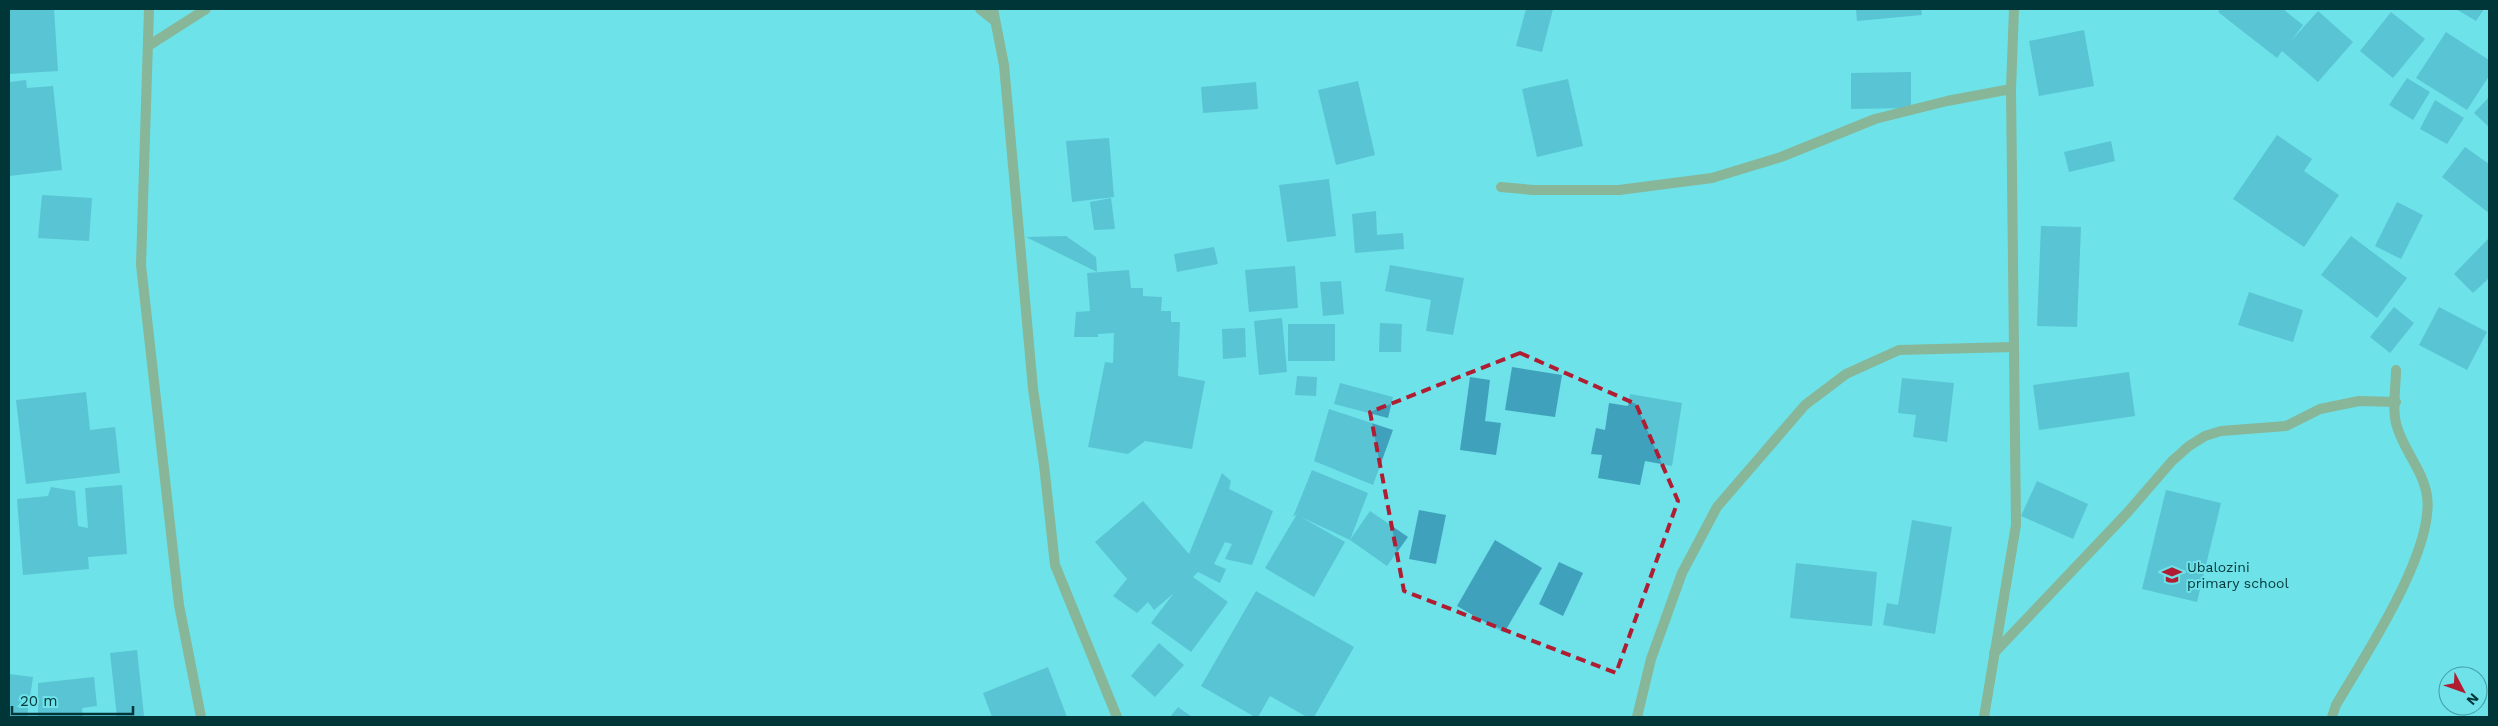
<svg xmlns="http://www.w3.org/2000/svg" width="2498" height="726" font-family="'Work Sans',sans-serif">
<rect width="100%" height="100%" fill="#6ee2e8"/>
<g fill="#40a1bd">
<path d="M9 9H54L58 71 9 74Z"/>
<path d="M1526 9H1553L1542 52 1516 46Z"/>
<path d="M1856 9H1921L1922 15 1857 21Z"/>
<path d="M2220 9H2283L2303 25 2291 41 2318 11 2353 42 2318 82 2282 51 2277 58 2218 12Z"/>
<path d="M2456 9H2484L2476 21Z"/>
<path d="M2391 12 2425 39 2393 78 2360 51Z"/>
<path d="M2084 30 2094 86 2039 96 2029 41Z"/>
<path d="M2446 32 2489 60V76L2467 110 2416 78Z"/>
<path d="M1911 72V108L1851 109V73Z"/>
<path d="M2407 78 2430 92 2413 120 2389 105Z"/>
<path d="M1568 79 1583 146 1537 157 1522 89Z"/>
<path d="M26 80 27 88 53 86 62 170 9 176V82Z"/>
<path d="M1358 81 1375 155 1336 165 1318 90Z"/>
<path d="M1256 82 1258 109 1203 113 1201 87Z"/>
<path d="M2489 97V127L2474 113Z"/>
<path d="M2435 100 2464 118 2447 144 2420 129Z"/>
<path d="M2277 135 2312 159 2304 171 2339 195 2304 247 2233 199Z"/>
<path d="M1109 138 1114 197 1072 202 1066 141Z"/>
<path d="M2111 141 2115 161 2069 172 2064 152Z"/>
<path d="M2465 147 2489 164V213L2442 177Z"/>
<path d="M1329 179 1336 236 1287 242 1279 185Z"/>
<path d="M42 195 92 198 89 241 38 238Z"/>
<path d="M1111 198 1115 229 1094 230 1090 202Z"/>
<path d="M2397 202 2423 215 2401 259 2375 246Z"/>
<path d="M1376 211 1377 235 1403 233 1404 249 1355 253 1352 214Z"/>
<path d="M2041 226 2081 227 2077 327 2037 326Z"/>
<path d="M1066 236 1096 257 1097 272 1026 237Z"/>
<path d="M2351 236 2407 278 2377 318 2321 275Z"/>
<path d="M2489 238V278L2473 293 2454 274Z"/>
<path d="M1214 247 1218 264 1177 272 1174 254Z"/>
<path d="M1390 265 1464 278 1453 335 1426 331 1431 300 1385 291Z"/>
<path d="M1295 266 1298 308 1249 312 1245 270Z"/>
<path d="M1129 270 1131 288H1143V296L1162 297 1161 311H1171V322H1180L1178 376 1205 381 1192 449 1145 441 1128 454 1088 447 1105 362 1113 363 1114 333 1098 334V337H1074L1076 312 1090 311 1087 273Z"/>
<path d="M1341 281 1344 314 1323 316 1320 282Z"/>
<path d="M2249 292 2303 310 2293 342 2238 325Z"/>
<path d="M2394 307 2414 323 2390 353 2370 337Z"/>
<path d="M2439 307 2487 332 2467 370 2419 345Z"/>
<path d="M1282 318 1287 372 1259 375 1254 321Z"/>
<path d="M1380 323 1402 324 1401 352H1379Z"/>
<rect x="1288" y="324" width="47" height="37"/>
<path d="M1245 328 1246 357 1223 359 1222 329Z"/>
<path d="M1512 367 1562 375 1555 417 1505 410Z"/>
<path d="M2129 372 2135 416 2039 430 2033 385Z"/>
<path d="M1297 376 1317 377 1316 396 1295 395Z"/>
<path d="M1470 377 1490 380 1485 421 1501 423 1496 455 1460 450Z"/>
<path d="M1902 378 1954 383 1947 442 1913 437 1916 415 1898 413Z"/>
<path d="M1340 383 1393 397 1388 418 1334 404Z"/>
<path d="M86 392 90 430 115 427 120 473 26 484 16 400Z"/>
<path d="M1630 394 1682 403 1672 466 1645 461 1640 485 1598 478 1602 455 1591 454 1596 428 1605 430 1609 403 1628 406Z"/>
<path d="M1329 409 1393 430 1373 485 1314 461Z"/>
<path d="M1312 470 1368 493 1350 540 1301 517 1345 542 1314 597 1265 568 1297 514 1293 517Z"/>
<path d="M1222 473 1231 481 1229 489 1273 511 1252 565 1225 559 1232 544 1225 542 1214 564 1226 569 1220 583 1198 572 1193 577 1228 602 1191 652 1151 623 1174 593 1154 610 1148 602 1137 613 1113 596 1127 579 1095 542 1143 501 1189 554Z"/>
<path d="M2037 481 2088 504 2073 539 2021 516Z"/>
<path d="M122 485 127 554 88 557 89 569 23 575 17 499 48 496 51 487 75 491 78 526 88 528 85 488Z"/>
<path d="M2166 490 2221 503 2197 602 2142 589Z"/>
<path d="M1419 510 1446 515 1436 564 1409 559Z"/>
<path d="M1370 511 1408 537 1387 566 1350 540Z"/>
<path d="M1912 520 1952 527 1935 634 1883 625 1887 603 1898 605Z"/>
<path d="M1495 540 1542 568 1504 633 1457 606Z"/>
<path d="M1559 562 1583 573 1563 616 1539 604Z"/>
<path d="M1796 563 1877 572 1872 626 1790 618Z"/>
<path d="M1256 591 1354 647 1314 717H1307L1270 696 1258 717H1255L1201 686Z"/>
<path d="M1159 643 1184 665 1155 697 1131 676Z"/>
<path d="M137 650 144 716 117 717 110 653Z"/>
<path d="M1048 667 1067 717H992L983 693Z"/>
<path d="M9 674 33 677 27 717H9Z"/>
<path d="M94 677 97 706 82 708 83 717H38V683Z"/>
<path d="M1178 707 1192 717H1170Z"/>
</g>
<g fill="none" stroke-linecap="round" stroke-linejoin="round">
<path stroke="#a78039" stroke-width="10" d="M1994 653 2127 513 2172 461 2189 446 2205 436 2221 431 2286 426 2320 409 2359 401 2396 402"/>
<g stroke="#a78039" stroke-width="10">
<path d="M149 9 141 265 179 605 201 717"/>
<path d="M980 9 995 21"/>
<path d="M993 9 1004 65 1033 389 1044 465 1055 565 1117 717"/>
<path d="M148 46 206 9"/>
<path d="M1501 187 1533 190H1619L1712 178 1781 157 1875 119 1947 101 2011 89"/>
<path d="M1637 717 1651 659 1682 573 1717 507 1805 405 1846 374 1899 350 2013 347"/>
<path d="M1984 717 2016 525 2011 89 2014 9"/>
<path d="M2332 717 2336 705C2364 657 2435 551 2427 496 2423 469 2402 449 2396 423 2392 408 2396 386 2396 370"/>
</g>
</g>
<path d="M0 0H2498V726H0ZM1520 353 1636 404 1678 501 1616 673 1404 591 1370 412Z" fill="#6ee2e8" fill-opacity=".55" fill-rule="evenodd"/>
<path fill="none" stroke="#b01d32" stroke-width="4" stroke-dasharray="10 6" stroke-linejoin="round" d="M1520 353 1636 404 1678 501 1616 673 1404 591 1370 412Z"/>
<defs>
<symbol id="school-bare" viewBox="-9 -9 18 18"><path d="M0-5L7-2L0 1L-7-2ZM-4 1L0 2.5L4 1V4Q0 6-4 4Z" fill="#b01d32" stroke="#6ee2e8" stroke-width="2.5" paint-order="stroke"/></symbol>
</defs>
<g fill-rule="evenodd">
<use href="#school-bare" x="2158" y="561" width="28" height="28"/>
</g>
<g text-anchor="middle" stroke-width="4" stroke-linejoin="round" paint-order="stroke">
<g font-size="14" fill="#003638" stroke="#6ee2e8" text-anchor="start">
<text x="2187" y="572">Ubalozini<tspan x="2187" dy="16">primary school</tspan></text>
</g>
</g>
<rect width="2498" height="726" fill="none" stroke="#003638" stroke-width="20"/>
<g transform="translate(2463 691) rotate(131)"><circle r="24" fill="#6ee2e8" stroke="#429da2"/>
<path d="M0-4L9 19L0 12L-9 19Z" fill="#b01d32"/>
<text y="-8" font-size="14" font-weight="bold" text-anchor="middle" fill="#003638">N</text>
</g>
<path d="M12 706v8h121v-8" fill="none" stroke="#003638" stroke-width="2.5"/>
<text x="20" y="706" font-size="15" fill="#003638" stroke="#6ee2e8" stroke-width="4" paint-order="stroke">20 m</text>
</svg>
